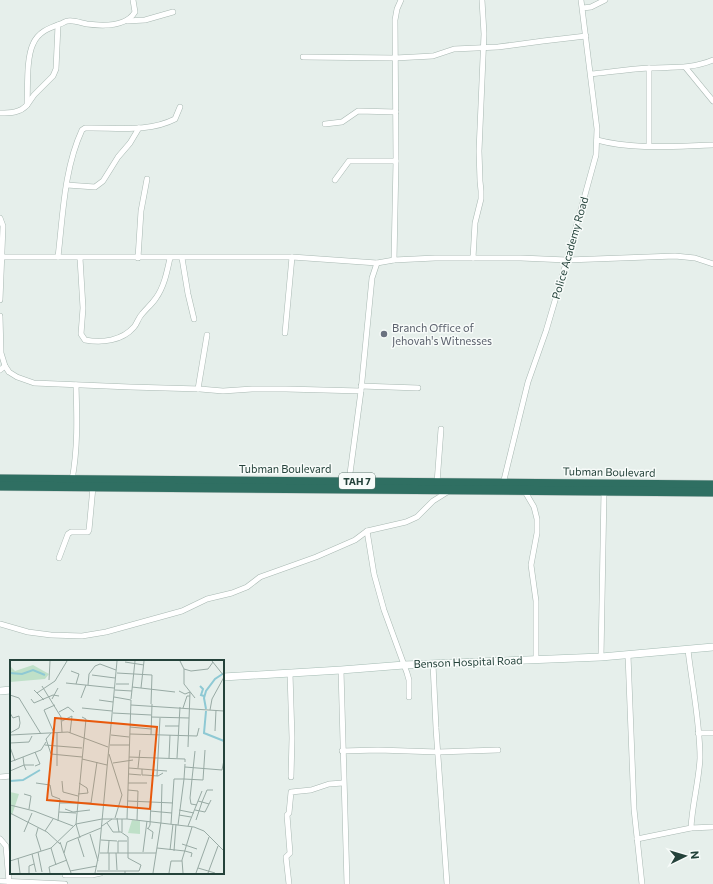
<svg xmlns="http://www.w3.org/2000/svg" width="713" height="884" font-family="Commissioner,sans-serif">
<rect width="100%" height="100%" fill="#e6efeb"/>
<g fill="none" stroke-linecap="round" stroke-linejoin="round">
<defs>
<g id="street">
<path d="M583 8 591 7 605 0"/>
<path d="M127 21 145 20 173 12"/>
<path d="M303 57 395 58 433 56 454 49 498 47 543 41 586 36"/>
<path d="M649 68V146"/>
<path d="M686 68 713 101"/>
<path d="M591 74C610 72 630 69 649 68 671 67 692 69 713 60"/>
<path d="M27 105 34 95 53 76 56 69 58 25"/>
<path d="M0 113C10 113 20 113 27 105 28 88 26 59 33 44 38 32 49 28 60 24 62 24 65 21 68 21 74 20 81 23 87 24 102 26 126 27 135 12L133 0"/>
<path d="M325 124 342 122 358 111 396 112"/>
<path d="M597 140C634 150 675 146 713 145"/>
<path d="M335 180 349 161H396"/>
<path d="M67 185 95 187 103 181 118 157 130 143 139 128"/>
<path d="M0 218 3 226 0 300"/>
<path d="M0 257H292L377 263 394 260 435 258H521L567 260 675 256 695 258 713 264"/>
<path d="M58 257C63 215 64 169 82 130L85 128C114 127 148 133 175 119L180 107"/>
<path d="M80 258 83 308 81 334 85 340C102 343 122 341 134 327 137 324 138 318 142 314 146 309 152 304 156 298 164 287 167 272 170 258"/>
<path d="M138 258 141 211 147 179"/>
<path d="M182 258 188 294 194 319"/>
<path d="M473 258 475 223 481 199V191L480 181 479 151 484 34 482 0"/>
<path d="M394 260 396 161 395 20 397 9 401 0"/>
<path d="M0 316 1 353 5 366 9 372 17 377 34 383 130 387 200 389 223 391 252 389H286L361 391"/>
<path d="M285 333 292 257"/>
<path d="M0 370 5 366"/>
<path d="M361 386 418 388"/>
<path d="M198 389 207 335"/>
<path d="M72 480C78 448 77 417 76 385"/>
<path d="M349 481 361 391 372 278 377 263"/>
<path d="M437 483 441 429"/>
<path d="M503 484 528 382 546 331 567 260 596 155 597 129 581 0"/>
<path d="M524 490 534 507 537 519V533L531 565 536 601V659"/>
<path d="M367 531 374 574 384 610 407 673 409 680V697"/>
<path d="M59 558 68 534 71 532H88L89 530 93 487"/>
<path d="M0 624 28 632 51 635 82 636 106 632 182 611 207 599 232 593 247 587 260 577 316 557 355 540 367 531 406 522 417 517 433 501 449 491"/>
<path d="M688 650C692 685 700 722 700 758 699 781 692 805 691 828"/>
<path d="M628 655 634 809 642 884"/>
<path d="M601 657 604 491"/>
<path d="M433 664 436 728 447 884"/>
<path d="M341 670 347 884"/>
<path d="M290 673 292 738 291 777"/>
<path d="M698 733H713"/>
<path d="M342 751 378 750 438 752 498 750"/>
<path d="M0 777 11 776"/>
<path d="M0 839 6 846 9 882"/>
<path d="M637 839 691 828 713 827"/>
<path d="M65 875H92L101 873"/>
<path d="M0 881 65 884"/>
<path d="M289 884 286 857 290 853 287 815 289 813 291 792 311 790 329 784 343 783"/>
</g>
<g id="secondary">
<path d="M223 677 341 670 404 665 601 657 713 647"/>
<path d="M0 691 11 690"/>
</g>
<g id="highway">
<path d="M0 479 713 485"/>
<path d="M0 486 713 492"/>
</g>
</defs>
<use href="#street" stroke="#a8b8b2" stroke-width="6"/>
<use href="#secondary" stroke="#a4bbb3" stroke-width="8"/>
<use href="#highway" stroke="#c2cac8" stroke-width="10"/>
<use href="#street" stroke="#fff" stroke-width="5"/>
<use href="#secondary" stroke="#fff" stroke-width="7"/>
<use href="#highway" stroke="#2f6f62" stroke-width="9"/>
</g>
<circle fill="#6b7280" stroke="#f7fbf9" stroke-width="1.5" cx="384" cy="334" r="4"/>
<g text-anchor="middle" stroke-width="3" stroke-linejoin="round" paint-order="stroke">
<rect fill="#f7fbf9" stroke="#637a73" stroke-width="1" x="339" y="473" width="36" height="16" rx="3"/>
<g font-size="10" font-weight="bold" fill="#24423a">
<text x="357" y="485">TAH 7</text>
</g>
<g font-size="11" fill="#24423a" stroke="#f7fbf9">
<text transform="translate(570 248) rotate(-74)" y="4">Police Academy Road</text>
<text x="285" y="473">Tubman Boulevard</text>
<text transform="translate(609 472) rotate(1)" y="4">Tubman Boulevard</text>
<text transform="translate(468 662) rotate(-2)" y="4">Benson Hospital Road</text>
</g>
<g font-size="11" fill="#5b616d" stroke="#f7fbf9" text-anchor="start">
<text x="392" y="332">Branch Office of<tspan x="392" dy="13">Jehovah's Witnesses</tspan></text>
</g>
</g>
<g transform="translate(10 660)">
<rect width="214" height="214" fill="#e6efeb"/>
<path d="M23 5 39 14 35 19 0 22V6L5 11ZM0 132 9 134 2 155 0 153ZM122 160 130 161V174L118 173Z" fill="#bfe0c8"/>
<path fill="none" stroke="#8ec9d4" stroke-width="2" d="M0 13 12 14 23 10 35 15M190 26 193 29 191 35 194 36M196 49 194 38 196 31 205 19 214 13M196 51 194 73 214 81M0 121 13 120 30 110"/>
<path fill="none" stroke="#98aaa4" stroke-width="1" d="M170 1 174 9 181 11 198 9 203 2M202 1 214 16M115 2 134 5M174 9V24L185 38M61 11 69 14 66 24M107 13 142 15 141 44M82 15 105 18M39 20 40 1M56 23 104 28M106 24H119M78 25 79 14 85 6 90 4 106 10M32 26 51 57 52 72M122 27 165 32M131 28 134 1M24 30 34 40M105 30 122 31M169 31 175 34 180 32 178 87M27 33 45 21 57 1M0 35 9 38 31 74M104 37 121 40 117 159M71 38 76 25M21 39 24 43 43 35 49 36M42 39 48 28M121 39 125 1M89 40 103 42M121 45 214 51M72 48 102 51M173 48 177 36H180M200 50 202 39 214 17M49 52 58 47 64 52M0 53 3 58 9 56 10 63 9 68 0 73M103 53 141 55M141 57 179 58M52 61 62 56 60 73M155 66H169M120 67 141 69M205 71 206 50M41 73 36 79 41 94 72 97M44 73 34 50 45 45M120 74 187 76 189 68M0 75 58 72 98 87M101 75 119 77M141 75 142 44M0 83 19 82 22 76M35 85 72 88M100 85H119M0 87 5 101M185 91 180 138 181 144 187 145M99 94 112 135 105 158M119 97 175 99V102M159 98 160 75M167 98 170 47M72 99 97 105M0 102 31 90 36 82M103 103 123 100M25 106 30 104 25 92M47 106V73M175 107 212 110 214 100M119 108 157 111M128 108 130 90M132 109V115H135L148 116 153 113M16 110 14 105H24M0 111 14 105 13 97M119 114 131 115M147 116 150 58M52 121 53 132 68 136M26 123 40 125 42 136 50 139 48 161M118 123H137M118 130 128 131 127 160M14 134 21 136 19 149M68 134 78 133 77 128 69 123M118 141 141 142M188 141 192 142 197 130H203M50 143H81L87 102M0 145 24 151 63 166M55 149 63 152 80 150M169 150 184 153M185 150 195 152 201 140M140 151 162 153M49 152 66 153M0 153 37 172 50 184M169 155 181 157M107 158 109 172M112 159V172M186 160 192 142 199 144M97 163 103 172H111L118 177V198L131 205 129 211H115M161 164 164 119H174L175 104M168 165 174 119 193 120 195 90M92 166 102 159M178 166 192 131M28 168 26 175 31 191M137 168 143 172 142 179M138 169 140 165 141 142 163 143M35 171 43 159M14 172 22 153M80 174 88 201M68 178 74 197M70 178 66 164 76 59 72 57M91 180 107 181M50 182 61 213M172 184 187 189M41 188 46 205M147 188 175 191 182 193 181 197M160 190 163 164M164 191 166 164M28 192 32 212M133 192 137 161M54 193 57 182 91 168M90 193H146M98 193 99 181M99 193V210M106 193 107 210M108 193V181H117M22 194 26 212M8 198 10 213M0 201 41 188 66 164 92 159H117L184 167 194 171 214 191M188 208 205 213M60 211 87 206M87 211H115V213M19 213V206L24 204M40 213 39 207 57 200M85 213 89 193 107 1M143 213 151 162 152 124M159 213 161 201H172M173 213 172 200 182 167M186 213 199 177M198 213 208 186"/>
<path fill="#e8590c" fill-opacity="0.15" stroke="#e8590c" stroke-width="2" d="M45 58 147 67 140 149 37 140Z"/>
<rect width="214" height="214" fill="none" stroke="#24423a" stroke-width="2"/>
</g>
<g transform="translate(685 856) rotate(85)" stroke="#f7fbf9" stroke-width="3" paint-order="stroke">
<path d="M0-3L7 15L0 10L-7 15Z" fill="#24423a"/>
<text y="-6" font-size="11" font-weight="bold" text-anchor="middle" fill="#24423a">N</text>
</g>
</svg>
